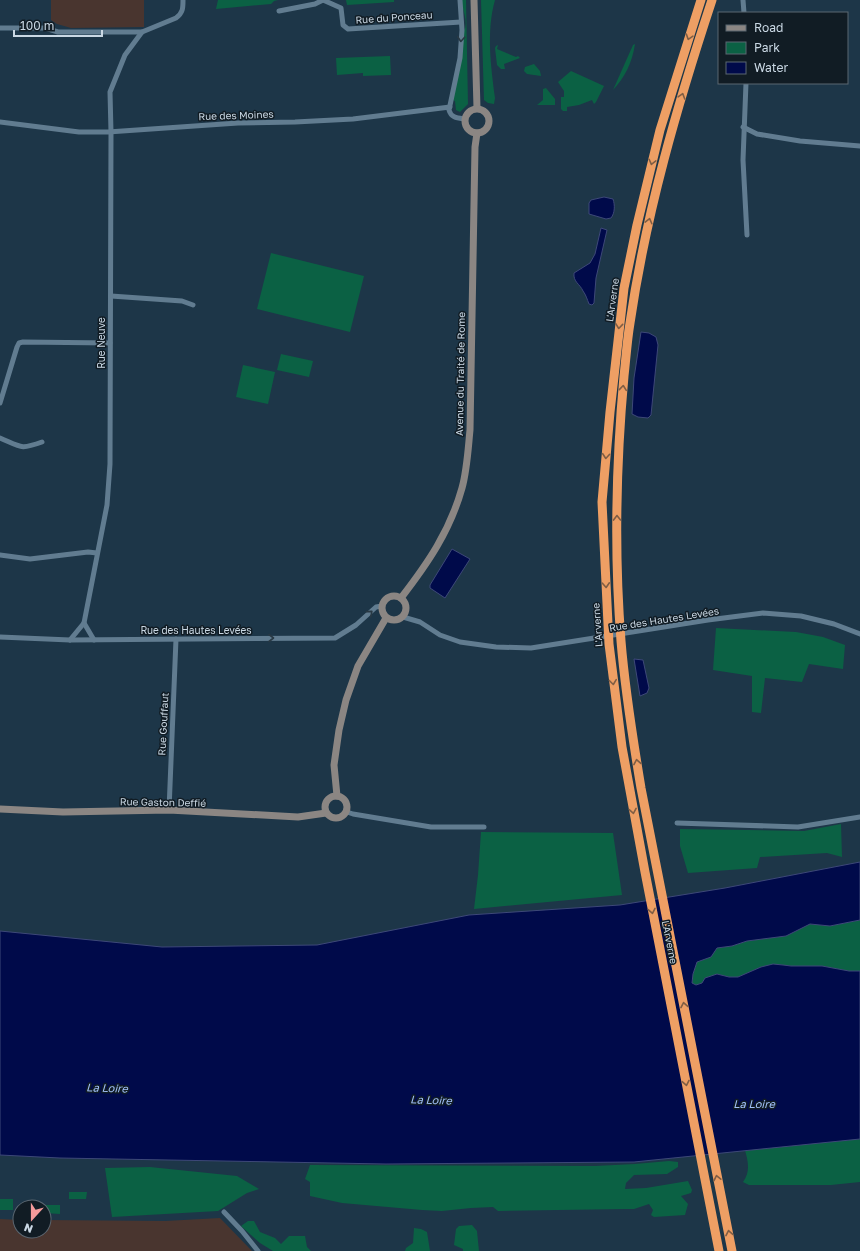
<svg xmlns="http://www.w3.org/2000/svg" width="860" height="1251" font-family="'Golos Text',sans-serif">
<rect width="100%" height="100%" fill="#1d3648"/>
<g fill="#49352f">
<path d="M51 0H144V27L71 28 57 24 51 20Z"/>
<path d="M220 1218 252 1251H0V1219L20 1220V1231H44V1220L165 1221Z"/>
</g>
<g fill="#0b6144">
<path d="M218 0H278L274 1 271 4 216 9Z"/>
<path d="M346 0H394V2L347 5Z"/>
<path d="M461 0H466L468 104 460 112 456 110 455 101 453 100 464 31C469 22 462 9 461 0Z"/>
<path d="M481 0H495C486 32 491 66 495 98L494 104 488 103 484 100Z"/>
<path d="M635 44C632 63 625 77 613 90L633 45Z"/>
<path d="M498 45 497 49 516 57 518 56 520 58 504 64 505 69H501L497 65 495 48 496 46Z"/>
<path d="M390 56 391 75 363 76V73L337 75 336 58Z"/>
<path d="M534 64 540 71 541 76 527 74 524 71 525 67Z"/>
<path d="M571 71 604 86 596 102 594 104 592 100 579 105 567 107V111H563L561 109V97H564V91L558 82Z"/>
<path d="M546 88 555 99V105H537L543 100V89Z"/>
<path d="M271 253 364 276 350 332 257 309Z"/>
<path d="M281 354 313 361 309 377 277 370Z"/>
<path d="M243 365 275 372 268 404 236 397Z"/>
<path d="M716 628 796 632 823 637 845 645 843 669 809 664 802 682 765 678 761 713 752 712V676L713 670Z"/>
<path d="M841 824 842 857 827 853 760 857 757 868 688 873 680 846V829L804 831Z"/>
<path d="M481 832 613 833 622 895 474 909 478 875Z"/>
<path d="M860 920V971H849L822 966H791L783 965 761 967 738 977H729L717 974 702 983 696 985 692 983 693 974 697 962 708 958 717 948 732 946 747 941 786 936 810 924 830 926Z"/>
<path d="M860 1135V1182L831 1185H749L743 1182C751 1171 748 1160 744 1147Z"/>
<path d="M669 1161 678 1162V1167L667 1174 634 1175 626 1183 625 1189 646 1188 688 1181 692 1190 691 1193 681 1196 688 1204 685 1215 654 1217 651 1215 653 1210 649 1204 634 1209H626L498 1211 493 1207 471 1208 442 1211 422 1210 342 1203 310 1196V1182L305 1179 310 1165 595 1166 635 1164Z"/>
<path d="M150 1167 237 1176 259 1189 247 1193 218 1211 112 1217 105 1168Z"/>
<path d="M69 1192H87L86 1199H69Z"/>
<rect x="0" y="1199" width="13" height="11"/>
<path d="M45 1205H60V1214L45 1213Z"/>
<path d="M248 1221H254L260 1232 275 1238 281 1244 289 1236H305L307 1247 311 1251H273L260 1243 241 1226Z"/>
<path d="M472 1225 477 1231 479 1251H463V1249L454 1245 456 1229 459 1226Z"/>
<path d="M414 1228 421 1229 427 1232 430 1251H405L406 1248 413 1243Z"/>
</g>
<g fill="#000a4a" stroke="#3d4878">
<path d="M604 197 613 199C615 205 615 213 611 218L606 219 589 214V203L591 200Z"/>
<path d="M601 228 607 230 596 278 594 303 592 305 589 304C587 299 586 295 583 291 580 284 573 282 574 273L590 263 595 254Z"/>
<path d="M641 332 649 333 656 337 658 345 651 415 648 418 638 417 632 414 634 378Z"/>
<path d="M452 549 470 559 445 598 430 588V585Z"/>
<path d="M634 659 643 660 649 688 647 693 640 696Z"/>
<path d="M860 862V920L830 926 810 924 786 936 747 941 732 946 717 948 711 957 697 962 693 974 692 983 696 985 702 983 705 978 717 974 729 977H738L761 967 773 964 783 965 791 966H822L849 971H860V1139L634 1162 386 1164 60 1158 0 1155V931L162 947 317 945 469 915 620 905 725 888Z"/>
</g>
<g fill="none" stroke-linecap="round" stroke-linejoin="round">
<g stroke="#617c90" stroke-width="5">
<path d="M323 0 341 8 343 25 348 29 461 22"/>
<path d="M460 0 462 30 460 58 449 110C451 118 458 118 465 119"/>
<path d="M743 0 744 13"/>
<path d="M279 11 315 4 323 0"/>
<path d="M0 28H45L58 32H142"/>
<path d="M746 83 743 160 747 235"/>
<path d="M0 122 79 132H108L238 123 295 122 353 119 450 107"/>
<path d="M743 127 757 134 800 141 860 146"/>
<path d="M111 296 182 301 193 305"/>
<path d="M0 403 17 347 19 343 23 342 110 343"/>
<path d="M0 438C21 447 20 450 42 442"/>
<path d="M0 555 30 559 88 552 97 553"/>
<path d="M403 617 420 622 440 635 460 642 496 647 531 648 708 620 763 613 801 616 834 624 860 634"/>
<path d="M84 623 94 640"/>
<path d="M0 637 70 640 335 638 356 625 376 607 382 606"/>
<path d="M70 640 84 623 107 505 110 464 111 132 110 92 125 55 142 32 176 18C183 13 183 8 183 0"/>
<path d="M169 810 176 639"/>
<path d="M347 812 353 814 431 827H484"/>
<path d="M677 823 798 827 860 817"/>
<path d="M224 1212 242 1231 258 1251"/>
</g>
<g stroke="#8b8683" stroke-width="7">
<path d="M474 0 477 108"/>
<circle cx="477" cy="121" r="12"/>
<circle cx="394" cy="608" r="12"/>
<path d="M401 598C428 563 450 531 462 488 467 470 468 450 470 430L475 147 477 133"/>
<circle cx="336" cy="807" r="11"/>
<path d="M337 796 334 765 339 730 346 700 358 666 386 618"/>
<path d="M0 809 63 812 169 810 298 817 326 813"/>
</g>
<g stroke="#ee9f64" stroke-width="9">
<path d="M701 0 660 130 637 225 624 288 610 412 602 502 609 644 622 747 645 872 719 1251"/>
<path d="M712 0C677 106 646 213 630 323 627 341 626 358 624 376 616 464 614 553 621 641 625 690 633 740 641 788L732 1251"/>
</g>
</g>
<defs><path id="oneway-chevron" d="M-2-3.5L2.5 0L-2 3.5" fill="none" stroke-width="1.6" stroke-linecap="round" stroke-linejoin="round"/></defs>
<g stroke="#805e44">
<use href="#oneway-chevron" transform="translate(689 37) rotate(108)"/>
<use href="#oneway-chevron" transform="translate(682 96) rotate(-73)"/>
<use href="#oneway-chevron" transform="translate(652 162) rotate(104)"/>
<use href="#oneway-chevron" transform="translate(649 221) rotate(-76)"/>
<use href="#oneway-chevron" transform="translate(619 326) rotate(96)"/>
<use href="#oneway-chevron" transform="translate(623 388) rotate(-84)"/>
<use href="#oneway-chevron" transform="translate(606 456) rotate(95)"/>
<use href="#oneway-chevron" transform="translate(617 518) rotate(-91)"/>
<use href="#oneway-chevron" transform="translate(606 585) rotate(87)"/>
<use href="#oneway-chevron" transform="translate(613 682) rotate(83)"/>
<use href="#oneway-chevron" transform="translate(637 762) rotate(-100)"/>
<use href="#oneway-chevron" transform="translate(633 811) rotate(80)"/>
<use href="#oneway-chevron" transform="translate(652 911) rotate(79)"/>
<use href="#oneway-chevron" transform="translate(684 1005) rotate(-101)"/>
<use href="#oneway-chevron" transform="translate(686 1083) rotate(79)"/>
<use href="#oneway-chevron" transform="translate(717 1178) rotate(-102)"/>
<use href="#oneway-chevron" transform="translate(729 1233) rotate(-101)"/>
</g>
<g stroke="#293944">
<use href="#oneway-chevron" transform="translate(461 39) rotate(94)"/>
<use href="#oneway-chevron" transform="translate(370 613) rotate(-41)"/>
<use href="#oneway-chevron" transform="translate(271 638)"/>
</g>
<g text-anchor="middle" stroke-width="3" stroke-linejoin="round" paint-order="stroke">
<g font-size="10" fill="#cad8e4" stroke="#111c24">
<text transform="translate(394 17) rotate(-4)" y="4">Rue du Ponceau</text>
<text transform="translate(236 115) rotate(-2)" y="4">Rue des Moines</text>
<text transform="translate(612 300) rotate(-82)" y="4">L'Arverne</text>
<text transform="translate(101 343) rotate(-90)" y="4">Rue Neuve</text>
<text transform="translate(460 374) rotate(-89)" y="4">Avenue du Traité de Rome</text>
<text transform="translate(664 619) rotate(-9)" y="4">Rue des Hautes Levées</text>
<text transform="translate(597 625) rotate(-94)" y="4">L'Arverne</text>
<text x="196" y="634">Rue des Hautes Levées</text>
<text transform="translate(163 724) rotate(-87)" y="4">Rue Gouffaut</text>
<text transform="translate(163 802) rotate(1)" y="4">Rue Gaston Deffié</text>
<text transform="translate(670 942) rotate(79)" y="4">L'Arverne</text>
</g>
<g font-size="11" font-style="italic" fill="#a2c1fa" stroke="#111c24">
<text transform="translate(107 1088) rotate(2)" y="4">La Loire</text>
<text transform="translate(431 1100) rotate(2)" y="4">La Loire</text>
<text x="754" y="1108">La Loire</text>
</g>
</g>
<rect x="718" y="12" width="130" height="72" fill="#111c24" stroke="#5b6771"/>
<rect x="726" y="25" width="20" height="6" fill="#8b8683" stroke="#5b6771"/>
<text x="754" y="32" font-size="12" fill="#cad8e4">Road</text>
<rect x="726" y="42" width="20" height="12" fill="#0b6144" stroke="#5b6771"/>
<text x="754" y="52" font-size="12" fill="#cad8e4">Park</text>
<rect x="726" y="62" width="20" height="12" fill="#000a4a" stroke="#5b6771"/>
<text x="754" y="72" font-size="12" fill="#cad8e4">Water</text>
<g transform="translate(32 1219) rotate(201)"><circle r="19" fill="#111c24" stroke="#5b6771"/>
<path d="M0-3L7 15L0 10L-7 15Z" fill="#f59b9b"/>
<text y="-6" font-size="11" font-weight="bold" text-anchor="middle" fill="#cad8e4">N</text>
</g>
<path d="M14 30v6h88v-6" fill="none" stroke="#cad8e4" stroke-width="2"/>
<text x="20" y="30" font-size="12" fill="#cad8e4" stroke="#111c24" stroke-width="3" paint-order="stroke">100 m</text>
</svg>
